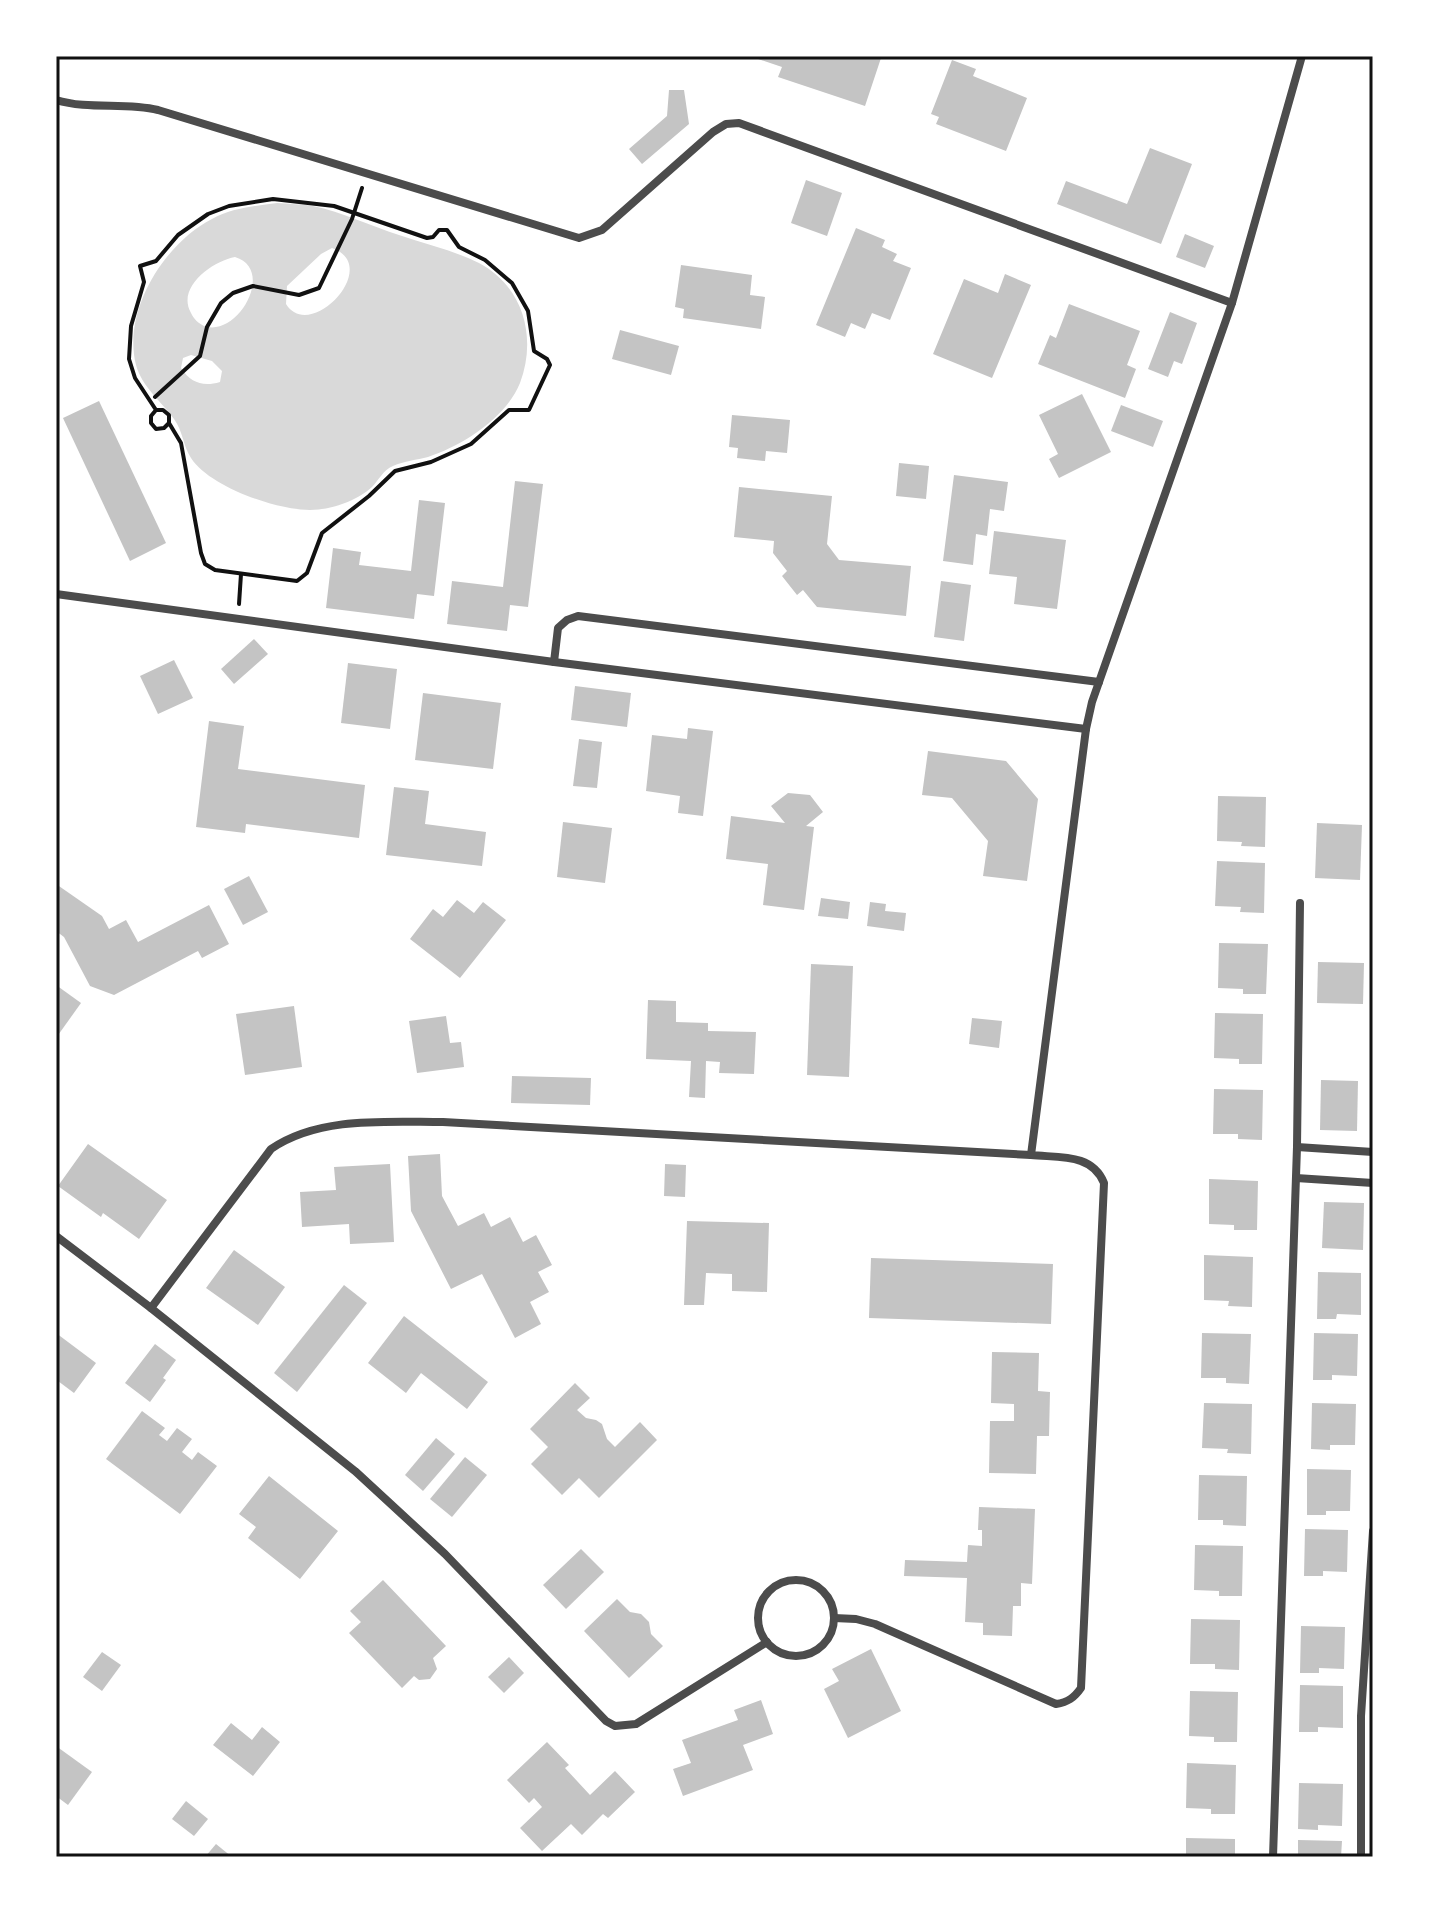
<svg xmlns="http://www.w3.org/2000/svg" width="1429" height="1913" font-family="'Alegreya Sans',sans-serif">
<rect width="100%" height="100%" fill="#fff"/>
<path fill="#d9d9d9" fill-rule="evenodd" d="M277 203C289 204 302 204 313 206 342 212 371 226 399 235 426 244 455 251 479 263 524 287 537 338 520 383 506 418 462 446 428 457 417 460 404 461 393 466 383 470 379 480 372 487 357 501 330 510 310 510 276 510 210 487 191 458 183 446 183 431 174 419 161 401 142 387 136 365 122 310 165 243 212 219 232 208 255 206 277 203ZM332 248C383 266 310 343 286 304L287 286 321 254ZM235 257C276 269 238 338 204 326 198 323 194 319 191 313 176 287 213 261 235 257ZM191 355 212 361 222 371 220 382C203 387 191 383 181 368L183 358Z"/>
<g fill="#c4c4c4">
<path d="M759 56H875L881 58 865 106 778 77 782 67 758 59Z"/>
<path d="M952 60 976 69 973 76 1027 98 1006 151 936 124 939 117 931 114Z"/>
<path d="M669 90H684L689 124 642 164 629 149 667 116Z"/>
<path d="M1150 148 1192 164 1161 244 1057 204 1066 181 1127 204Z"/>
<path d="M806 180 842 193 827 236 791 223Z"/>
<path d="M856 228 885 240 882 247 897 254 893 261 911 268 890 320 872 313 865 329 851 323 845 337 816 325Z"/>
<path d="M1185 234 1214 246 1205 268 1176 257Z"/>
<path d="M681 265 752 275 750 295 765 297 761 329 683 318 684 309 675 307Z"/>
<path d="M1005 274 1031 285 992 378 933 354 964 279 998 293Z"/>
<path d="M1069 304 1140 331 1127 365 1136 369 1125 398 1038 364 1050 335 1056 338Z"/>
<path d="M1170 312 1197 323 1182 364 1174 361 1168 377 1148 369Z"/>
<path d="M620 330 679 346 671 375 612 359Z"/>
<path d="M1082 394 1111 452 1059 478 1049 459 1058 454 1039 415Z"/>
<path d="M99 401 166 543 130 561 63 418Z"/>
<path d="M1121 405 1163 421 1153 447 1111 431Z"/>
<path d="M732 415 790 420 787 453 766 451 765 461 737 458 738 448 729 447Z"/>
<path d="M899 463 929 466 926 499 896 496Z"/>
<path d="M954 475 1008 482 1004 511 990 509 987 536 976 534 973 565 943 561Z"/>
<path d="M515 481 543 484 528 607 510 605 507 631 447 624 452 581 503 587Z"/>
<path d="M739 487 832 496 827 544 839 560 911 566 906 616 817 607 803 590 797 595 782 576 787 571 773 553 774 541 734 537Z"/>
<path d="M419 500 445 503 434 596 417 594 414 619 326 608 333 548 361 552 359 565 411 571Z"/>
<path d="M994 531 1066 540 1057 609 1014 604 1017 577 989 574Z"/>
<path d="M941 581 971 585 964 641 934 637Z"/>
<path d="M254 639 268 654 234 684 221 669Z"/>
<path d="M174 660 193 698 158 714 140 676Z"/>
<path d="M348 663 397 669 390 729 341 723Z"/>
<path d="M575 686 631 693 627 727 571 720Z"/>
<path d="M423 693 501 703 493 769 415 760Z"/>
<path d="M209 721 244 726 238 769 365 785 359 838 246 824 245 833 196 827Z"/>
<path d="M688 728 713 731 703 816 678 813 680 796 646 791 652 735 687 739Z"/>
<path d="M579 739 602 742 597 788 573 786Z"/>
<path d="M928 751 1006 761 1038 799 1027 881 983 876 988 841 952 798 922 795Z"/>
<path d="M394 787 429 791 425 824 486 832 482 866 386 855Z"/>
<path d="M788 793 810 795 823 812 806 826 814 827 804 910 763 905 768 864 726 859 731 816 785 823 771 806Z"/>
<path d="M1218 796 1266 797 1265 847 1241 846 1242 842 1217 841Z"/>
<path d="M563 822 612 828 605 883 557 877Z"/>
<path d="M1317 823 1362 825 1360 880 1315 878Z"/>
<path d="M1217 861 1265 863 1264 913 1240 912 1241 907 1215 906Z"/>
<path d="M249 876 268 912 243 925 224 889Z"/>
<path d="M56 884 102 916 109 929 126 920 138 942 209 905 229 944 202 958 198 951 114 995 90 986 64 937 56 931Z"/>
<path d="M821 898 850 902 848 919 818 916Z"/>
<path d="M457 900 474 913 483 902 506 920 460 978 410 939 433 909 443 917Z"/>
<path d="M870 902 886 904 885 911 906 913 904 931 867 926Z"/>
<path d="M1219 943 1268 944 1266 994H1243V989L1218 988Z"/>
<path d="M1318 962 1364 963 1363 1004 1317 1003Z"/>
<path d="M811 964 853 966 849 1077 807 1075Z"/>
<path d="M56 985 81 1003 56 1038Z"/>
<path d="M648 1000 676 1001V1022L708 1023V1031L756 1032 754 1074 719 1073 720 1062 706 1061 705 1098 689 1097 691 1061 646 1059Z"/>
<path d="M294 1006 302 1067 245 1075 236 1014Z"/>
<path d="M1215 1013 1263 1014 1262 1064H1239V1059L1214 1058Z"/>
<path d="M446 1016 450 1043 461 1042 464 1067 417 1073 409 1021Z"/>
<path d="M972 1018 1002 1021 999 1048 969 1044Z"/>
<path d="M512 1076 591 1078 590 1105 511 1103Z"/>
<path d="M1321 1080 1358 1081 1357 1131 1320 1130Z"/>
<path d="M1214 1089 1263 1090 1262 1140 1238 1139V1134H1213Z"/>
<path d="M88 1144 167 1200 139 1239 103 1213 101 1217 58 1186Z"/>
<path d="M440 1154 442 1196 458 1226 484 1213 491 1227 510 1217 523 1242 536 1235 552 1265 538 1272 549 1292 530 1302 541 1324 515 1338 482 1274 451 1289 411 1211 408 1156Z"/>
<path d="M390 1164 394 1242 350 1244 349 1224 302 1227 300 1192 336 1190 334 1167Z"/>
<path d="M665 1164 686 1165 685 1197 664 1196Z"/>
<path d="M1209 1179 1258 1181 1257 1230H1234V1225L1209 1224Z"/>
<path d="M1324 1202 1364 1203 1363 1250 1322 1248Z"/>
<path d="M687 1221 769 1223 767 1292 732 1291V1274L706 1273 704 1305H684Z"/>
<path d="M234 1250 285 1287 258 1325 206 1288Z"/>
<path d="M1204 1255 1253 1257 1252 1307 1228 1306 1229 1301 1204 1300Z"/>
<path d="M871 1258 1053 1264 1051 1324 869 1318Z"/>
<path d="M1318 1272 1361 1273V1315L1337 1314 1336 1319H1317Z"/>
<path d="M344 1285 367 1303 297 1392 274 1373Z"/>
<path d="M404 1316 488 1382 467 1409 421 1373 406 1393 368 1363Z"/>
<path d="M56 1333 96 1363 74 1393 58 1381 56 1384Z"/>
<path d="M1202 1333 1251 1334 1249 1384 1226 1383V1378H1201Z"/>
<path d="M1314 1333 1358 1334 1357 1376 1332 1375V1380H1313Z"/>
<path d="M155 1344 176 1360 163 1378 166 1380 150 1402 125 1383Z"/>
<path d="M992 1352 1039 1353 1038 1391 1050 1392 1049 1436H1037L1036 1474 989 1473 990 1421H1014V1404L991 1403Z"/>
<path d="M575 1383 590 1398 577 1410 586 1418 596 1420 602 1424 607 1439 615 1447 640 1422 657 1440 599 1498 579 1478 562 1495 531 1464 548 1447 530 1429Z"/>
<path d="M1204 1403 1252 1404 1251 1454 1227 1453 1228 1449 1202 1448Z"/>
<path d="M1312 1403 1356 1404 1355 1445H1330V1450L1311 1449Z"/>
<path d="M142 1411 165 1428 159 1435 167 1441 177 1428 192 1439 182 1452 192 1460 198 1452 217 1466 180 1514 106 1459Z"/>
<path d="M436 1438 455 1454 423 1491 405 1475Z"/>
<path d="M465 1457 487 1475 452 1517 430 1499Z"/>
<path d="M1307 1469 1351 1470 1350 1511H1326V1515H1307Z"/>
<path d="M1199 1475 1247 1476 1246 1526 1223 1525V1520H1198Z"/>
<path d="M269 1476 338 1531 300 1579 248 1538 256 1527 239 1514Z"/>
<path d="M979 1507 1035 1509 1032 1584 1021 1583V1606H1013L1012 1636 983 1635V1623L965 1622 967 1578 904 1576 905 1560 967 1562 968 1545 982 1546V1530H978Z"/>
<path d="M1305 1529 1348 1530 1347 1572 1323 1571V1576H1304Z"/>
<path d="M1195 1545 1243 1546 1242 1596H1219V1591L1194 1590Z"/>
<path d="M581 1549 604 1572 566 1609 543 1585Z"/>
<path d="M383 1580 446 1646 433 1658 437 1669 430 1679 419 1680 414 1676 402 1688 349 1633 361 1622 350 1611Z"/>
<path d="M617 1599 630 1612 641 1614 649 1622 651 1634 663 1646 629 1678 584 1631Z"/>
<path d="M1191 1619 1240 1620 1239 1670 1215 1669V1664H1190Z"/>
<path d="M1301 1626 1345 1627 1344 1669 1319 1668V1673H1300Z"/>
<path d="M871 1649 901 1711 848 1738 824 1689 839 1681 832 1669Z"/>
<path d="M102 1652 121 1665 102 1691 83 1677Z"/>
<path d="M509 1657 524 1673 504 1693 488 1677Z"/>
<path d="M1300 1685 1343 1686V1728L1318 1727V1732H1299Z"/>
<path d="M1190 1691 1238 1692 1237 1742H1214V1737L1189 1736Z"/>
<path d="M761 1700 773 1734 743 1745 753 1770 683 1796 673 1769 691 1763 682 1740 738 1720 734 1710Z"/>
<path d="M231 1723 252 1740 262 1727 280 1742 253 1776 213 1745Z"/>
<path d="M547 1742 569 1765 565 1768 590 1795 615 1771 635 1792 608 1818 603 1814 582 1835 571 1824 542 1851 520 1828 542 1807 534 1798 529 1803 507 1780Z"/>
<path d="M56 1746 92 1772 68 1805 56 1796Z"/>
<path d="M1187 1763 1236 1765 1235 1814H1211V1809L1186 1808Z"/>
<path d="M1299 1783 1343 1784 1342 1826 1318 1825V1830L1298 1829Z"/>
<path d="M186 1801 208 1819 194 1836 172 1819Z"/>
<path d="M1186 1838 1235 1839V1857H1186Z"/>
<path d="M1298 1840 1342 1841 1341 1857H1298Z"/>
<path d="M216 1844 232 1857H205Z"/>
</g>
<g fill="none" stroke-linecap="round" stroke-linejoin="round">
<g stroke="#111" stroke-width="4">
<path d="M155 397 200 356 207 327 221 303 233 293 253 286 299 295 319 288 352 219 362 188"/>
<path d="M156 410 151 416V423L156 429 164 428 169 423V415L163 410H156L135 378 129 359 131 326 144 282 140 266 156 261 178 235 208 214 229 206 273 199 334 206 427 238 433 237 439 230H447L459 247 485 260 512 283 528 311 534 351 547 359 550 365 529 410H509L471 444 431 462 395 471 369 496 322 533 307 573 297 581 215 570 205 564 201 553 181 443 169 423"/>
<path d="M239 604 241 574"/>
</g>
<g stroke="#4c4c4c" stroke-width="8">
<path d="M56 100C89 110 125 102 158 110L579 238 602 230 713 132 726 124 739 123 1232 303"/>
<path d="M56 594 554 662 1086 729"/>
<path d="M554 662 558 628 567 620 578 616 1099 682"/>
<path d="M1297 1147 1373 1152"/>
<path d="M1296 1178 1373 1183"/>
<path d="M56 1236 151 1308 355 1471 445 1554 606 1721 615 1726 636 1724 767 1642"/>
<path d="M151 1308 271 1149C319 1116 387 1122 443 1122L1031 1155"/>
<circle cx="796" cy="1618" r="38"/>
<path d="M834 1618 856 1619 875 1624 1056 1704C1068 1702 1074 1698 1081 1688L1104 1183C1092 1153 1059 1158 1031 1155L1086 729 1092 702 1232 303 1302 56"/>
<path d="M1273 1857 1297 1147 1300 903"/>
<path d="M1361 1857V1716L1373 1531"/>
</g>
</g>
<rect width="1429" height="1913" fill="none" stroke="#ffffff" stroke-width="116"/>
<rect x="58" y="58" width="1313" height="1797" fill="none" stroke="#111" stroke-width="3"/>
</svg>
